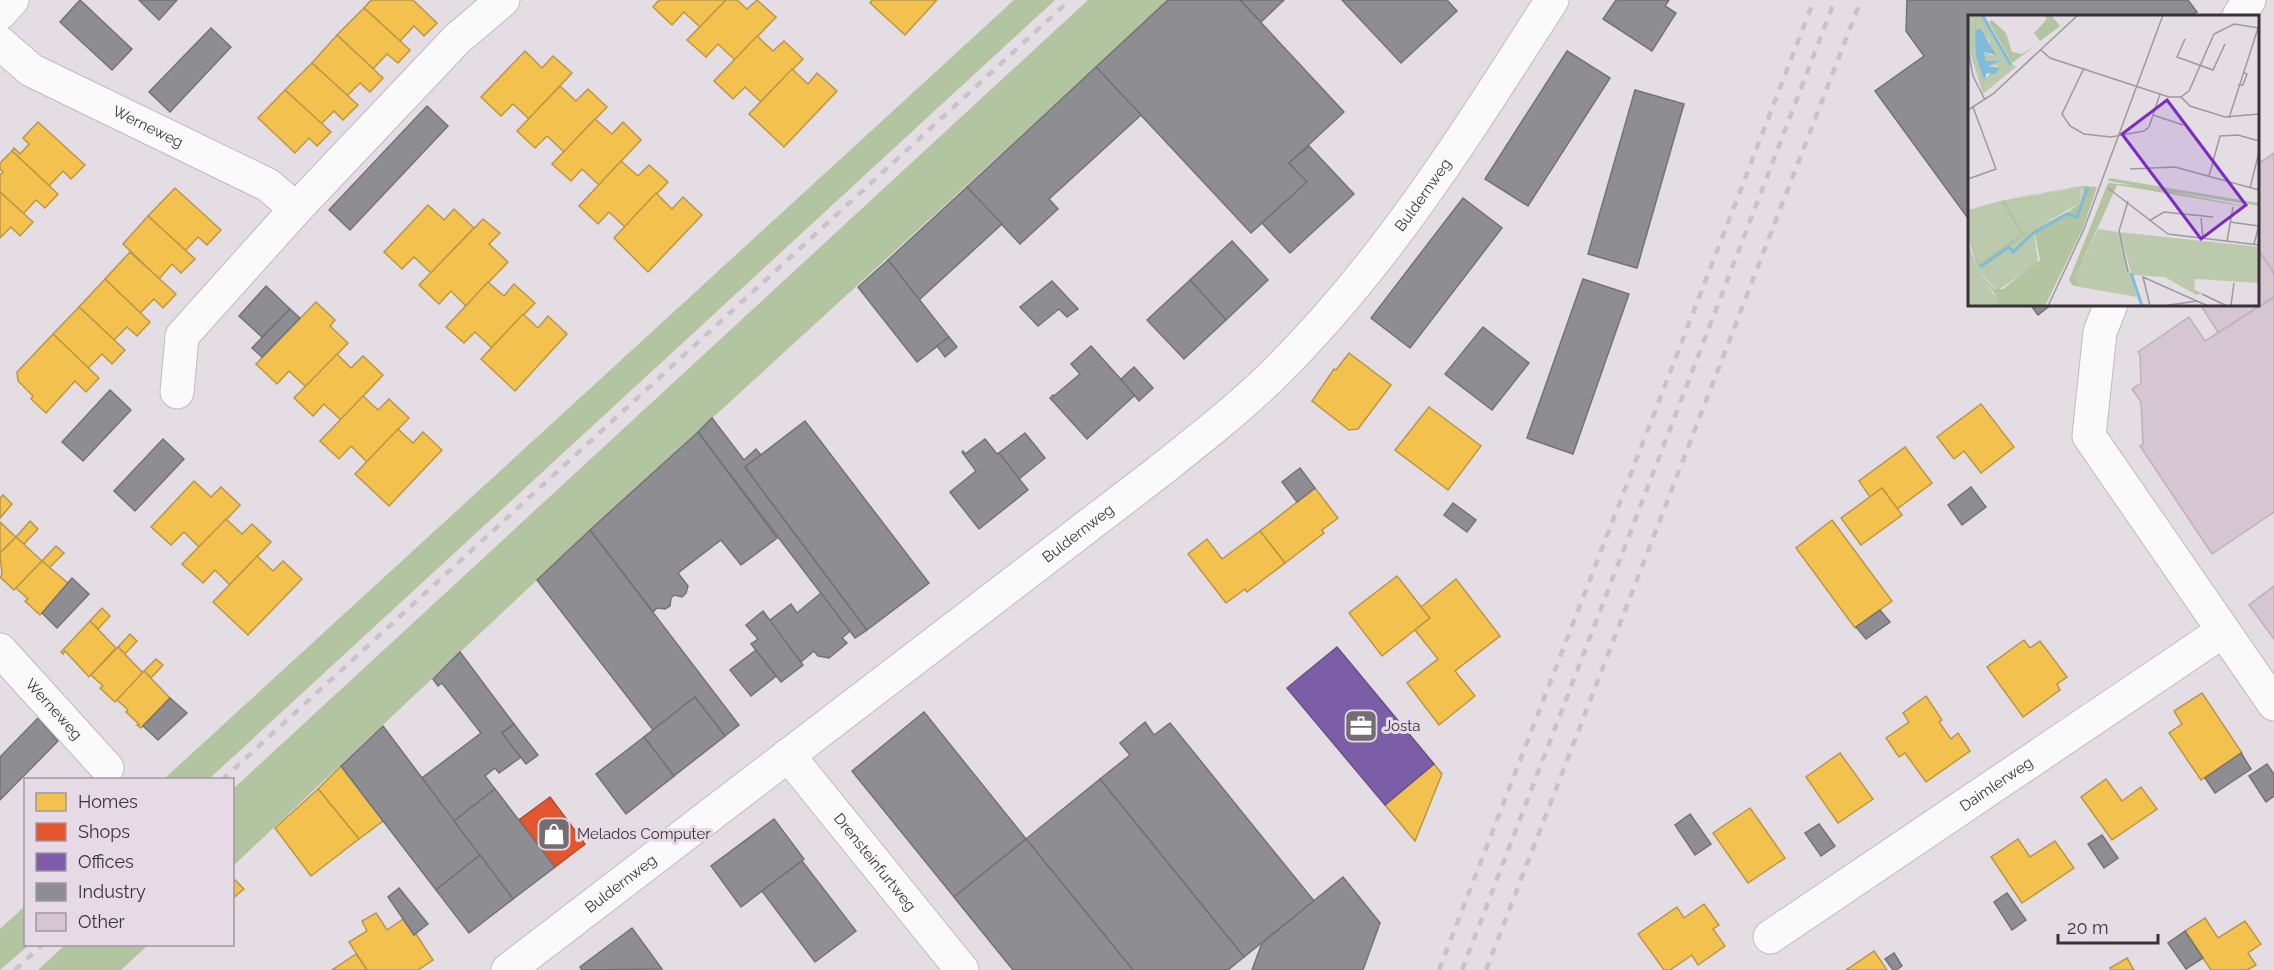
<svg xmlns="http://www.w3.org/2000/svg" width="2274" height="970" font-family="Raleway,sans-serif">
<rect width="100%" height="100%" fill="#e4dde4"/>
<g fill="#b2c4a0">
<path d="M1014 0H1055L209 779H164Z"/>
<path d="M1088 0H1169L590 530 233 866V789Z"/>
<path d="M25 906 26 944 29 945 0 970V929Z"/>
<path d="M66 944H148V945L121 970H38Z"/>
</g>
<g fill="#f2c14e" stroke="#ba9647" stroke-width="1.5">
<path d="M371 0H413L437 23 424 36 414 26 400 41 364 8Z"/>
<path d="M659 0H726L700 27 684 12 672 25 653 7Z"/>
<path d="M726 0H737L747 9 757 0 776 17 735 60 718 44 706 57 687 40Z"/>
<path d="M872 0H937L905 35 870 3Z"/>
<path d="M364 8 410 50 398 63 387 54 373 69 337 35Z"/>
<path d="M337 35 383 78 370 92 360 83 347 96 312 63Z"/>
<path d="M757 36 773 51 784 41 803 59 761 102 745 87 733 99 714 81Z"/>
<path d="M525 51 542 68 553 56 572 73 529 119 513 104 501 116 481 97Z"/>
<path d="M312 63 358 105 343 120 334 111 321 124 285 90Z"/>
<path d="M792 69 808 84 817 73 837 91 784 147 749 114Z"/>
<path d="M560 86 576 101 588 89 607 107 564 152 547 136 535 148 517 131Z"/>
<path d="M285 90 331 132 317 146 309 138 295 153 258 118Z"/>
<path d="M595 119 612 134 623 122 641 140 599 185 582 169 571 181 552 164Z"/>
<path d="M38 122 85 165 71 179 63 171 49 186 12 151 14 148 20 154 29 144 23 138Z"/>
<path d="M12 151 58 194 45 208 36 200 23 214 0 192V175L3 172 0 169V163Z"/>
<path d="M621 161 638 176 649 165 668 182 625 227 609 212 598 224 579 206Z"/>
<path d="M175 188 221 230 207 245 198 237 185 251 148 216Z"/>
<path d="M0 192 33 222 20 236 11 227 0 238Z"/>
<path d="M656 193 672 209 683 197 702 215 648 272 614 238Z"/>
<path d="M428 205 444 220 454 209 474 228 431 273 414 257 402 269 384 252Z"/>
<path d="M148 216 195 259 181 273 172 264 159 279 123 244Z"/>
<path d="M483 219 500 233 489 244 508 262 466 306 451 291 439 304 419 285Z"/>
<path d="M130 252 176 294 163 308 154 299 140 313 105 279Z"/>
<path d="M105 279 150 322 137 336 127 327 114 340 79 307Z"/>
<path d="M488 282 504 296 514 284 535 303 492 348 475 332 464 343 446 327Z"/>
<path d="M316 302 335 320 330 326 348 343 306 387 289 371 277 384 256 364Z"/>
<path d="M79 307 125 350 112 364 102 354 88 368 53 334Z"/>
<path d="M523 314 538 328 548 316 567 334 515 391 481 359Z"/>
<path d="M53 334 99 378 86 392 75 381 46 413 31 399 33 396 18 381 17 372Z"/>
<path d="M1349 353 1391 385 1358 429 1349 430 1312 401 1334 369 1336 370Z"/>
<path d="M337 354 351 368 363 356 383 375 341 420 324 404 313 416 294 398Z"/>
<path d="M363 396 378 410 389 399 409 418 367 462 351 446 339 459 320 441Z"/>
<path d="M1981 404 2014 447 1981 473 1964 451 1954 459 1937 437Z"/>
<path d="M1429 407 1481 446 1448 490 1395 450Z"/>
<path d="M398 429 413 443 423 432 442 450 389 506 355 474Z"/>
<path d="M1905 447 1932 483 1897 509 1882 488 1870 497 1859 481Z"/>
<path d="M194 481 211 497 221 487 240 505 200 548 184 532 171 545 151 527Z"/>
<path d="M1315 488 1338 518 1322 530 1324 533 1285 563 1260 531Z"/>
<path d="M1882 488 1902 515 1861 545 1841 518Z"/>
<path d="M3 495 12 504 0 518V498Z"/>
<path d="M226 519 242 534 252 524 271 542 230 585 215 570 203 583 182 564Z"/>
<path d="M1832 520 1892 601 1855 628 1796 548Z"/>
<path d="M30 521 38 529 24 544 16 537Z"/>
<path d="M0 522 16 537 0 553Z"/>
<path d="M1260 531 1285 563 1247 592 1245 589 1226 603 1188 554 1207 539 1222 559Z"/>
<path d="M16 537 42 561 14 590 0 577 2 575 0 553Z"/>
<path d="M56 546 64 553 49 568 42 561Z"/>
<path d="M257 556 273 571 283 561 302 579 248 635 213 602Z"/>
<path d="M42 561 69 584 40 615 25 601 28 599 16 588Z"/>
<path d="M1397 576 1430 618 1382 656 1349 613Z"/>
<path d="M1456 579 1500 636 1455 671 1475 696 1439 725 1407 683 1438 659 1415 630 1430 618 1421 607Z"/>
<path d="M102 608 110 616 98 629 90 621Z"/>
<path d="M90 621 116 648 89 677 65 651 63 654 61 652Z"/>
<path d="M130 634 137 641 125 654 118 647Z"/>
<path d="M2024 640 2030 648 2040 641 2067 677 2057 684 2060 690 2023 717 1987 667Z"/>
<path d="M118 647 143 673 115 702 100 688 103 686 91 675Z"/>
<path d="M156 659 163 665 151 678 144 671Z"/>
<path d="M144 671 170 698 141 728 137 725 139 724 126 712 128 710 117 700Z"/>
<path d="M2202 693 2242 753 2201 780 2169 733 2182 724 2174 711Z"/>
<path d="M1926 696 1942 720 1939 722 1951 739 1958 733 1970 751 1926 782 1905 753 1899 757 1886 738 1909 722 1903 713Z"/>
<path d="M1840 753 1873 799 1838 823 1806 777Z"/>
<path d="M1434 764 1442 774 1415 841 1385 805Z"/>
<path d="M341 766 383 821 359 839 318 789Z"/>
<path d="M2106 779 2122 801 2141 787 2157 809 2112 840 2081 797Z"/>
<path d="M318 789 359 839 311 876 275 828Z"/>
<path d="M1750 808 1785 858 1748 883 1713 833Z"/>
<path d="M2018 839 2030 857 2055 841 2074 868 2022 903 1991 857Z"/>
<path d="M232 877 244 889 232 899Z"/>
<path d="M1704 904 1719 925 1713 929 1725 946 1698 965 1692 955 1670 970H1664L1638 934 1677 907 1684 918Z"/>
<path d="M376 913 387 930 403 919 414 935 416 934 433 960 418 970H367L349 942 367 931 362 921Z"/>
<path d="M2205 918 2218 938 2245 921 2261 944 2248 953 2256 965 2247 970H2211L2185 931Z"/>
<path d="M1874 951 1887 970H1846Z"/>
<path d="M356 954 367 970H332Z"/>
<path d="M2127 958 2134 970H2111L2110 968Z"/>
</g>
<path fill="#e4572e" stroke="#b04c31" stroke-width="1.5" d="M550 797 585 844 555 867 519 820Z"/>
<path fill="#7b5ea7" stroke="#675186" stroke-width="1.5" d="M1337 647 1434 764 1385 805 1287 688Z"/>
<g fill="#8d8d92" stroke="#747277" stroke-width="1.5">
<path d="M80 0 132 49 112 70 60 22Z"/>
<path d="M139 0H177L159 20Z"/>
<path d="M1168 0H1240L1344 112 1289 163 1307 182 1251 233 1096 67Z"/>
<path d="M1240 0H1284L1261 22Z"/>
<path d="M1342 0H1447L1457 11 1401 63Z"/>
<path d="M1616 0H1669L1665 6 1676 13 1652 51 1603 19Z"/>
<path d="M1907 0H2188L2197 12 2190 16H1970V221L1875 91 1924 56 1906 31Z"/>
<path d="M211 28 231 47 170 112 149 92Z"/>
<path d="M1567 51 1610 78 1528 206 1485 179Z"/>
<path d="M1096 67 1141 115 1049 199 1058 209 1020 244 967 187Z"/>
<path d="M1635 90 1684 104 1637 268 1588 254Z"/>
<path d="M427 106 448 126 350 230 329 210Z"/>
<path d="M1309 146 1354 194 1290 253 1262 223 1307 182 1289 163Z"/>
<path d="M967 187 1002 224 919 300 888 260Z"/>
<path d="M1463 198 1502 228 1410 348 1371 318Z"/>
<path d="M1232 241 1268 280 1226 320 1190 280Z"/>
<path d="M888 260 949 337 917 362 858 287Z"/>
<path d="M1583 279 1629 294 1573 454 1527 438Z"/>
<path d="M1190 280 1226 320 1184 359 1147 320Z"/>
<path d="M1052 281 1078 309 1067 317 1059 309 1038 326 1020 307Z"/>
<path d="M266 286 290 309 262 337 239 316Z"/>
<path d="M2030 304H2052L2038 315Z"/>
<path d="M290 309 300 318 262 357 252 348Z"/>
<path d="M1483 327 1529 363 1492 410 1445 374Z"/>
<path d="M949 337 957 347 945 357 937 346Z"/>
<path d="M1091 346 1135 395 1087 439 1050 398 1053 395 1054 396 1080 374 1071 364Z"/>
<path d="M1134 367 1153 388 1139 401 1121 379Z"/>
<path d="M110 390 131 410 83 461 62 442Z"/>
<path d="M712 418 744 460 756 449 761 455 745 467 867 630 855 638 698 432Z"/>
<path d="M805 421 929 583 867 630 745 467Z"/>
<path d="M698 432 777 538 741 565 721 540 678 573 688 586 686 593 682 597 674 595 671 598 670 606 665 609 657 608 653 612 590 530Z"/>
<path d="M1025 433 1045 458 1019 479 999 453Z"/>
<path d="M163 439 184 459 135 511 114 491Z"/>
<path d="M985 439 997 454 999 453 1028 490 979 529 950 492 976 471 962 452 963 451 965 454Z"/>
<path d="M1300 468 1315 488 1297 502 1282 482Z"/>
<path d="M1971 487 1986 507 1962 525 1948 505Z"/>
<path d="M1453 503 1476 520 1467 532 1444 515Z"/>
<path d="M590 530 739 725 725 736 695 697 653 730 537 580Z"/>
<path d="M72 578 89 594 57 628 42 613Z"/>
<path d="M821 593 850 631 842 638 847 643 829 658 818 656 814 651 801 662 769 621 791 604 797 613Z"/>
<path d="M1880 610 1890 622 1866 639 1856 627Z"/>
<path d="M763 611 803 665 781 682 751 644 758 639 746 625Z"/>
<path d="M756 650 776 676 751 696 730 670Z"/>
<path d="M460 652 514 724 502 733 521 757 499 773 495 768 485 776 495 789 454 821 422 778 481 733 442 683 438 686 433 679Z"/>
<path d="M695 697 725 736 674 776 644 737Z"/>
<path d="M170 698 187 713 158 740 143 726Z"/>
<path d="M924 712 1026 839 954 897 852 771Z"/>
<path d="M38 718 58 741 0 800V757Z"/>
<path d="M1145 722 1154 735 1170 723 1314 901 1244 957 1100 779 1130 755 1120 743Z"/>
<path d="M514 724 538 755 526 764 502 733Z"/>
<path d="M383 726 480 855 436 890 341 766Z"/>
<path d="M644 737 674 776 626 814 596 774Z"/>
<path d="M2241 753 2251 769 2215 793 2205 778Z"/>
<path d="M2267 764 2274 774V796L2266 802 2249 776Z"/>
<path d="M1100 779 1244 957 1228 970H1133L1026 839Z"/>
<path d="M495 789 555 867 513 899 454 821Z"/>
<path d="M1690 814 1711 844 1695 855 1675 825Z"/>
<path d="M774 819 804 859 741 907 711 866Z"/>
<path d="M1819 824 1835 846 1821 856 1805 833Z"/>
<path d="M2102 835 2118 858 2104 868 2088 844Z"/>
<path d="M1026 839 1133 970H1013L954 897Z"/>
<path d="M480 855 513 899 469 933 436 890Z"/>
<path d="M802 861 856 931 815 962 762 891Z"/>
<path d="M1343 877 1380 923 1363 970H1252L1262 943Z"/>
<path d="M399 888 428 924 414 935 388 897Z"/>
<path d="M2007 893 2026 920 2012 930 1994 902Z"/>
<path d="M632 928 662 969 582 970 580 967Z"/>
<path d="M2185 931 2203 958 2186 969 2168 943Z"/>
<path d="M1894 953 1902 966 1896 970H1893L1885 959Z"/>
</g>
<g fill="#d5c6d2" stroke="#bab4b9" stroke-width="1.5">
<path d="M2274 153V274L2258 249V164Z"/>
<path d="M2258 249 2274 274V297L2219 334 2200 304H2258Z"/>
<path d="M2274 297V512L2212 554 2140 446 2143 444 2141 402 2132 389 2141 383 2140 355 2138 352 2189 317 2205 341Z"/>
<path d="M2274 586V639L2249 605Z"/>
</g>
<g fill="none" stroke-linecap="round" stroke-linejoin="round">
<defs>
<g id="minor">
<path d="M0 13 12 0"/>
<path d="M2239 16 2249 0"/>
<path id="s1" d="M0 43 31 70 268 185 296 209"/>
<path d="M2111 304 2100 332 2089 436 2274 704"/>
<path d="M177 392 182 336 296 209 457 39 503 0"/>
<path id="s2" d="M0 650 107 768"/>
<path id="s3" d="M788 755 962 970"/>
<path id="s4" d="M1770 937 2223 631"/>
<path id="s5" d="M508 970 1157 473C1196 442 1236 411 1272 376 1386 264 1466 134 1552 0"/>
</g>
</defs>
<use href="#minor" stroke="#c0bbc0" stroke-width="35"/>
<use href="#minor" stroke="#fbfafb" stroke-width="33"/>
<g stroke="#c7c4c7" stroke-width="4.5" stroke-dasharray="8 8" stroke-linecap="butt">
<path d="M222 780 1070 0"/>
<path d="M15 970 43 944"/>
<path d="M1439 970 1814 0"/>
<path d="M1462 970 1835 0"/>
<path d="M1486 970 1861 0"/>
</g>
</g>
<defs>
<symbol id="office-square" viewBox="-11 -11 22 22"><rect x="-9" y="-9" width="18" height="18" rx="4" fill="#746e74" stroke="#e7dae7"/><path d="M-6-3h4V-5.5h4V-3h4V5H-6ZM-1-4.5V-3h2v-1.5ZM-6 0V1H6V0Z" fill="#fff"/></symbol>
<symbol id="shop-square" viewBox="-11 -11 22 22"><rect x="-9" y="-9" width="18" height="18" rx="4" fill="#746e74" stroke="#e7dae7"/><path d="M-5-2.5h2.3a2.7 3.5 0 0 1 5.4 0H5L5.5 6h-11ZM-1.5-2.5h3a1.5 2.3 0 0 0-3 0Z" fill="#fff"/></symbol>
</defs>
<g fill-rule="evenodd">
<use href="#office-square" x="1342" y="707" width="38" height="38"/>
<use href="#shop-square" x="535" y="815" width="38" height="38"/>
</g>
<g text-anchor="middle" stroke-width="6" stroke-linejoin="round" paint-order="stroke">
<g font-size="15" fill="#383338" stroke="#e7dae7">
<text dy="5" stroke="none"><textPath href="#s1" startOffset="171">Werneweg</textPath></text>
<text dy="5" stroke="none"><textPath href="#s5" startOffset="1204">Buldernweg</textPath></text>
<text dy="5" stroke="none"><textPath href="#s5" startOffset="718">Buldernweg</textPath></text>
<text dy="5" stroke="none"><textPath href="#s2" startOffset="80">Werneweg</textPath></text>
<text dy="5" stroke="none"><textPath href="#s4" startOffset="273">Daimlerweg</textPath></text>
<text dy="5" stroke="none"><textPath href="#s3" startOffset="138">Drensteinfurtweg</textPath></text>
<text dy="5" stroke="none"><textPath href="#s5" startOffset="142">Buldernweg</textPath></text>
</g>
<g font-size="15" fill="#383338" stroke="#e7dae7" text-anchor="start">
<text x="1384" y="731">Josta</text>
<text x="577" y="839">Melados Computer</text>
</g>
</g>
<g transform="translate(1968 15)">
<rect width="291" height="291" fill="#e4dde4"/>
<path d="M0 0H16L44 50 49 51 15 79 1 34ZM7 15 21 25 25 41 16 37 18 46 35 45 20 51 30 50 18 63 10 45ZM114 172 112 188 66 214 70 248 29 276 11 256 27 281 29 291H0V229L10 253 62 218H55L37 185ZM32 186 52 219 11 250 0 223V195ZM130 214 150 217 169 282 112 272 108 261ZM151 217 291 232V268L227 264 226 274 234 278 228 280 197 262 164 260Z" fill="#bbcaac" fill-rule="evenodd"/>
<path d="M76 0H83L92 11 72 26 66 18 79 4ZM24 5 38 18 44 37 54 39 67 31 44 48 21 7ZM141 163 291 188V191L140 166ZM140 168 175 171 291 194 149 170 108 261 112 272 104 270 101 265ZM114 171 129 172 115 213 77 291H29L27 279 10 256 26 274H35L72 245 66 214 101 196 112 188 115 176 114 172 39 184ZM37 185 55 217 62 218 10 253 0 223 11 249 52 219 32 186Z" fill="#b2c4a0"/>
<path d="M13 14 28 40 16 37 18 46 35 45 20 51 32 53 26 59 19 58 16 65 8 41 7 15Z" fill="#80bbdc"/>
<path fill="none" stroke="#80bbdc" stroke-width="3" d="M14 0 43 50M12 252 41 232 45 237 64 219 99 199 109 202 120 172M163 258 174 291"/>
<path fill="none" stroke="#9f999f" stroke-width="1.5" d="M217 24 209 42 245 55 257 29M0 33 5 61 17 85M73 35 82 43 201 82H213M116 53 94 99 102 111 116 119 143 122 176 116 181 112 192 79M270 70H275L279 59 275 57M213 82 221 76 246 19 266 9 291 13M213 82 222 91 257 102 291 99M0 95 25 79 110 0M185 100 215 110M261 103 291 10M162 154 207 152 291 175M241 161 252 121 270 120 291 126M0 164 28 154 5 92M140 173 200 219 291 230M282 173 291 137M160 186 151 216 160 257M233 203 235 224M181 206 196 197 245 202M262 207 291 211M259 226 265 192M286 229 291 210M234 279 259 291H274M263 290 266 268M80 291 116 214 195 0M182 291 175 262 240 291M195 291 229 286"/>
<path fill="#7b2cbf" fill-opacity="0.15" stroke="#7b2cbf" stroke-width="3" d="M199 85 278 190 233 224 154 119Z"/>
<rect width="291" height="291" fill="none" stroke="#383338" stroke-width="3"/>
</g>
<rect x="24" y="778" width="210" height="168" fill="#e7dae7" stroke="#a197a1" stroke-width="1.5"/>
<rect x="36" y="793" width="30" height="18" fill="#f2c14e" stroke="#a197a1" stroke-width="1.5"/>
<text x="78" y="808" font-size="18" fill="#383338">Homes</text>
<rect x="36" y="823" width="30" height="18" fill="#e4572e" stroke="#a197a1" stroke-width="1.5"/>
<text x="78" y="838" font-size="18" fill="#383338">Shops</text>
<rect x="36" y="853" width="30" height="18" fill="#7b5ea7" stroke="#a197a1" stroke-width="1.5"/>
<text x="78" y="868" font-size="18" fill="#383338">Offices</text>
<rect x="36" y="883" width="30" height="18" fill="#8d8d92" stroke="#a197a1" stroke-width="1.5"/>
<text x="78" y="898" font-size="18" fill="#383338">Industry</text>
<rect x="36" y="913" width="30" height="18" fill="#d5c6d2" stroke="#a197a1" stroke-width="1.5"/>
<text x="78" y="928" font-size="18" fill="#383338">Other</text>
<path d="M2058 934v9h100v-9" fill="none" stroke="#383338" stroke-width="3"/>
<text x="2067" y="934" font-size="18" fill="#383338" stroke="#e7dae7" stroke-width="4.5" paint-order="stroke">20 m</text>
</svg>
